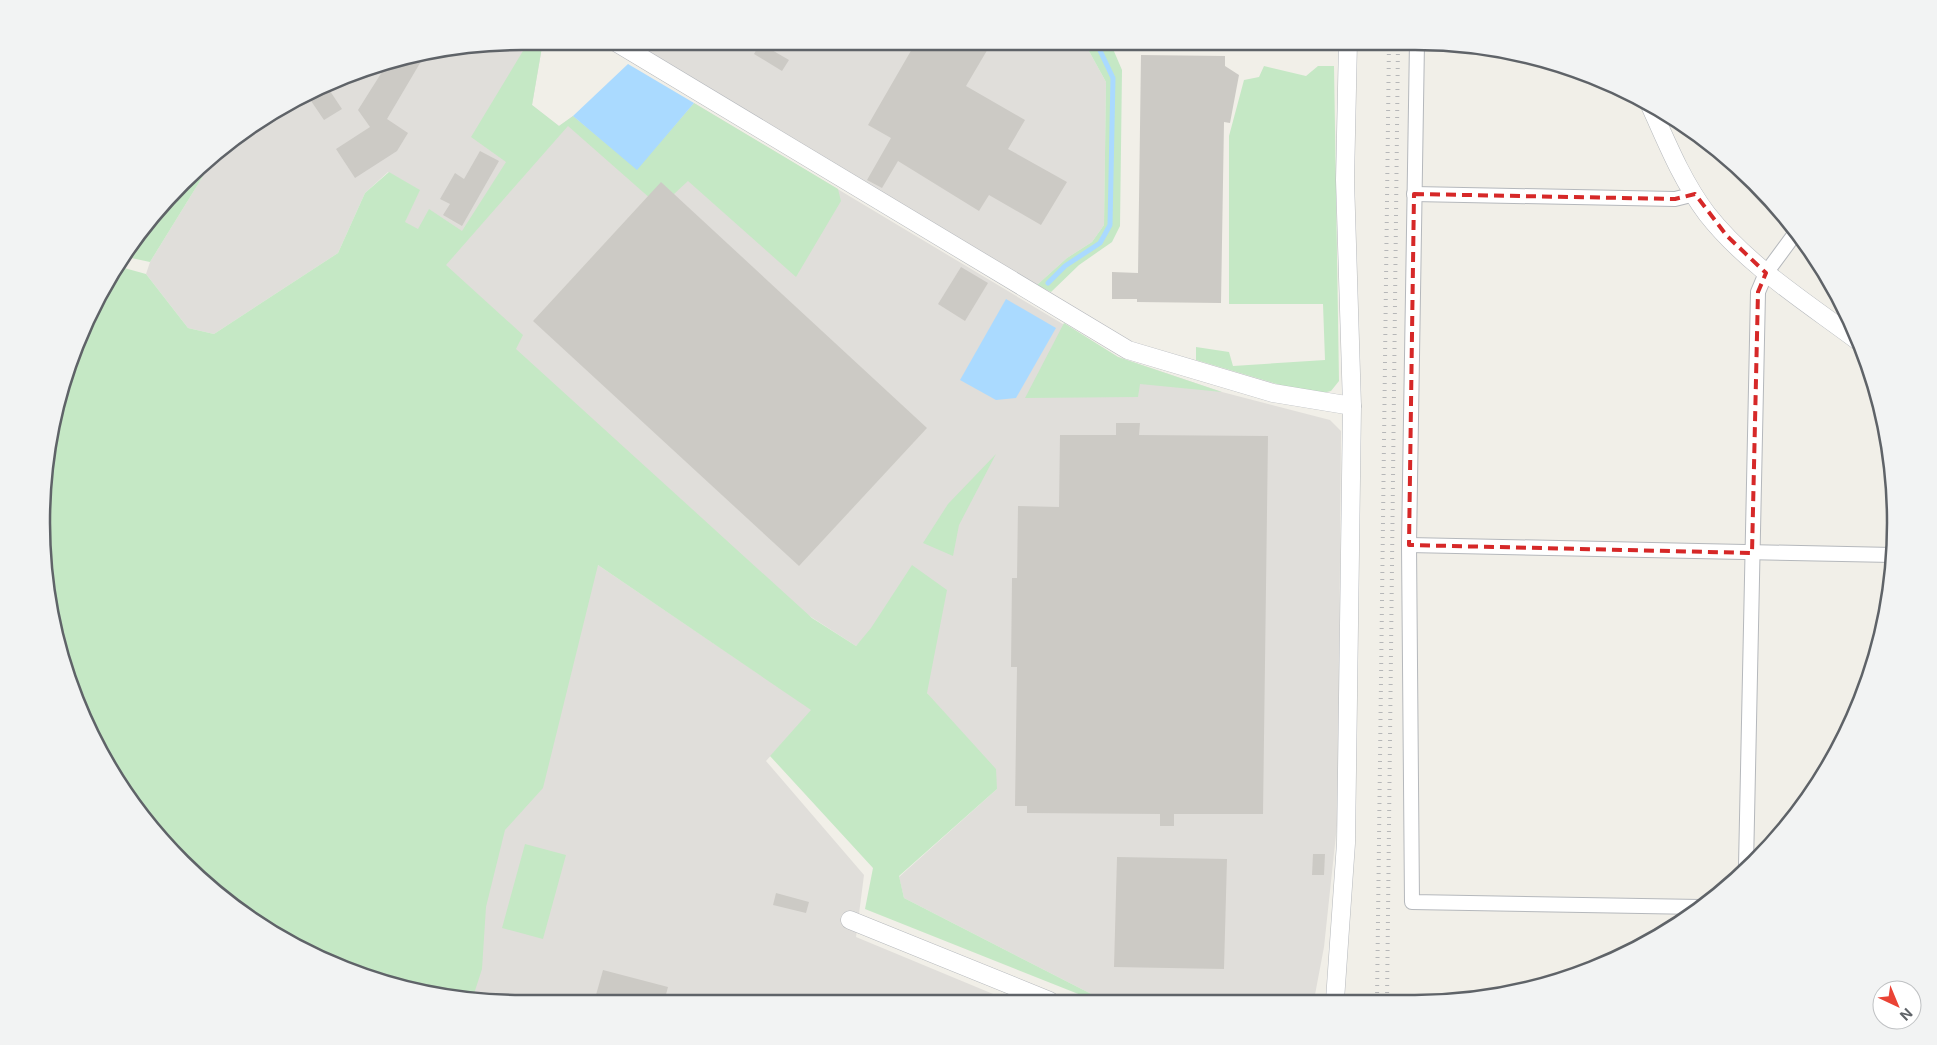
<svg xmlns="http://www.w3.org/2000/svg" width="1937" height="1045" font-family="Inter,sans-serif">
<rect width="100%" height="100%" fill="#f1efe8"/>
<g fill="#e0deda">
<path d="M522 41H543L532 105 559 126 573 116 637 169 694 103 1118 357 1222 392 1330 420 1341 431 1338 816 1324 947 1314 1000 1105 1001 904 898 899 877 997 789 927 693 872 629 856 646 602 482 396 241 419 190 388 172 365 193 338 253 214 334 188 328 146 274 150 262 216 155 229 141 368 67Z"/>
<path d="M631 41 1084 42 1106 82 1104 225 1092 242 1067 258 1037 285Z"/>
<path d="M575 555 598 565 812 710 766 761 864 875 856 937 1010 1001 491 1003 455 997Z"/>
</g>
<g fill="#c5e8c5">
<path d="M529 41H543L532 105 559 126 573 116 637 169 694 103 838 189 841 201 796 277 688 181 660 207 568 126 446 265 523 335 516 349 812 618 856 646 871 628 912 565 947 590 927 693 996 769 997 789 899 876 904 898 1105 1001H1096L865 909 873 868 770 756 811 710 598 565 543 788 505 830 486 907 482 969 472 1000 398 987 282 939 161 840 78 707 42 554 58 398 117 266 146 274 188 328 214 334 338 253 365 193 389 172 420 190 405 222 418 229 429 209 462 231 506 162 471 137Z"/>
<path d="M1084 42H1110L1122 70 1120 226 1112 242 1079 265 1051 292 1037 285 1067 258 1092 242 1104 225 1106 82Z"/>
<path d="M1264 66 1306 76 1318 66H1334L1339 381 1331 391 1314 395 1196 360V347L1229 352 1233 366 1325 360 1323 304H1229V136L1244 80 1259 77Z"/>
<path d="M216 155 150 262 122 256V255Z"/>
<path d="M1064 323 1118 357 1222 392 1140 384 1138 397 1025 398Z"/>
<path d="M996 454 959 525 953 556 923 543 948 504Z"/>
<path d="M525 844 566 855 543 939 502 928Z"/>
</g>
<g fill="#aadaff">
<path d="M628 64 694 103 637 170 573 116Z"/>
<path d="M1006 299 1056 328 1016 398 996 400 960 380Z"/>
</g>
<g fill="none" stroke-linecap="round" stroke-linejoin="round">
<path stroke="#aadaff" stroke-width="5" d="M1048 283 1065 266 1100 243 1110 225 1113 78 1096 42"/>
</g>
<g fill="#cccac5">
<path d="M916 42H992L966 86 1025 120 1008 149 1067 182 1041 225 989 195 979 211 898 161 882 188 867 180 891 138 868 125Z"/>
<path d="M760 43 789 60 782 71 754 54Z"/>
<path d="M1141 55 1225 56V66L1239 75 1230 123 1224 122 1221 303 1137 302V299H1112V272L1138 273Z"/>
<path d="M423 58 387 119 408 133 397 151 355 178 336 149 370 127 358 110 387 64Z"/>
<path d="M328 88 342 109 324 120 309 98Z"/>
<path d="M480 151 499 161 462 226 443 215 450 204 440 199 455 173 464 179Z"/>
<path d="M661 182 927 428 799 566 533 321Z"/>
<path d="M961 267 988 283 965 321 938 304Z"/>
<path d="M1116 423H1140L1139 435 1268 436 1263 814H1174V826H1160V814L1027 813V806H1015L1017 667H1011L1012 578H1017L1018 506 1059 507 1060 435H1116Z"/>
<path d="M1313 854H1325L1324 875H1312Z"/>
<path d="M1117 857 1227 859 1224 969 1114 967Z"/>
<path d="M776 893 809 902 806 913 773 905Z"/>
<path d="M603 970 668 987 664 1002H594Z"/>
</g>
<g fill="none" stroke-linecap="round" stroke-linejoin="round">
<defs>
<g id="minor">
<path d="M1417 42 1409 545 1412 902 1700 907"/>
<path d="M1414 194 1675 199 1695 194"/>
<path d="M1409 545 1893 555"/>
<path d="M1746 866 1758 292 1766 273 1797 231"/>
</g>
<g id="tertiary">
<path d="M614 41 1128 350 1273 393 1352 406"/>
<path d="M1649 103C1666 141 1682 181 1707 214 1748 266 1806 302 1858 341"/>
<path d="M850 920 1050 1001"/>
<path d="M1335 1000 1346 843 1352 406 1345 180 1348 42"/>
</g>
</defs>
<use href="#minor" stroke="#b5b8bc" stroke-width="16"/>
<use href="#tertiary" stroke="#b5b8bc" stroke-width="19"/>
<use href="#minor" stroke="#fff" stroke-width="14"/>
<use href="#tertiary" stroke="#fff" stroke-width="18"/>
<g stroke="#b6b7b8" stroke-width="4" stroke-dasharray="1 6" stroke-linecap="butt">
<path d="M1377 1000 1389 42"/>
<path d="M1387 1000 1398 42"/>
</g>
</g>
<path fill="none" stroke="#d62828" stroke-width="4" stroke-dasharray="10 6" stroke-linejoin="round" d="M1414 194 1675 199 1695 194 1727 236 1766 273 1758 292 1752 553 1409 545Z"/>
<path d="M0 0H1937V1045H0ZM522 50H1415A472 472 0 0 1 1887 522V523A472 472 0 0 1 1415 995H522A472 472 0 0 1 50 523V522A472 472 0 0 1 522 50Z" fill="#f2f3f3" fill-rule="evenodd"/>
<path fill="none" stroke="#5f6368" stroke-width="2.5" d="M522 50H1415A472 472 0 0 1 1887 522V523A472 472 0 0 1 1415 995H522A472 472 0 0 1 50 523V522A472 472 0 0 1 522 50Z"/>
<g transform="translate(1897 1005) rotate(136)"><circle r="24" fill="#ffffff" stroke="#bfc1c3"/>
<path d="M0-4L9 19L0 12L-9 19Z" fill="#ea4335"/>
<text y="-8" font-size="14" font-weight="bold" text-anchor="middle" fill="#5f6368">N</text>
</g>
</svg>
